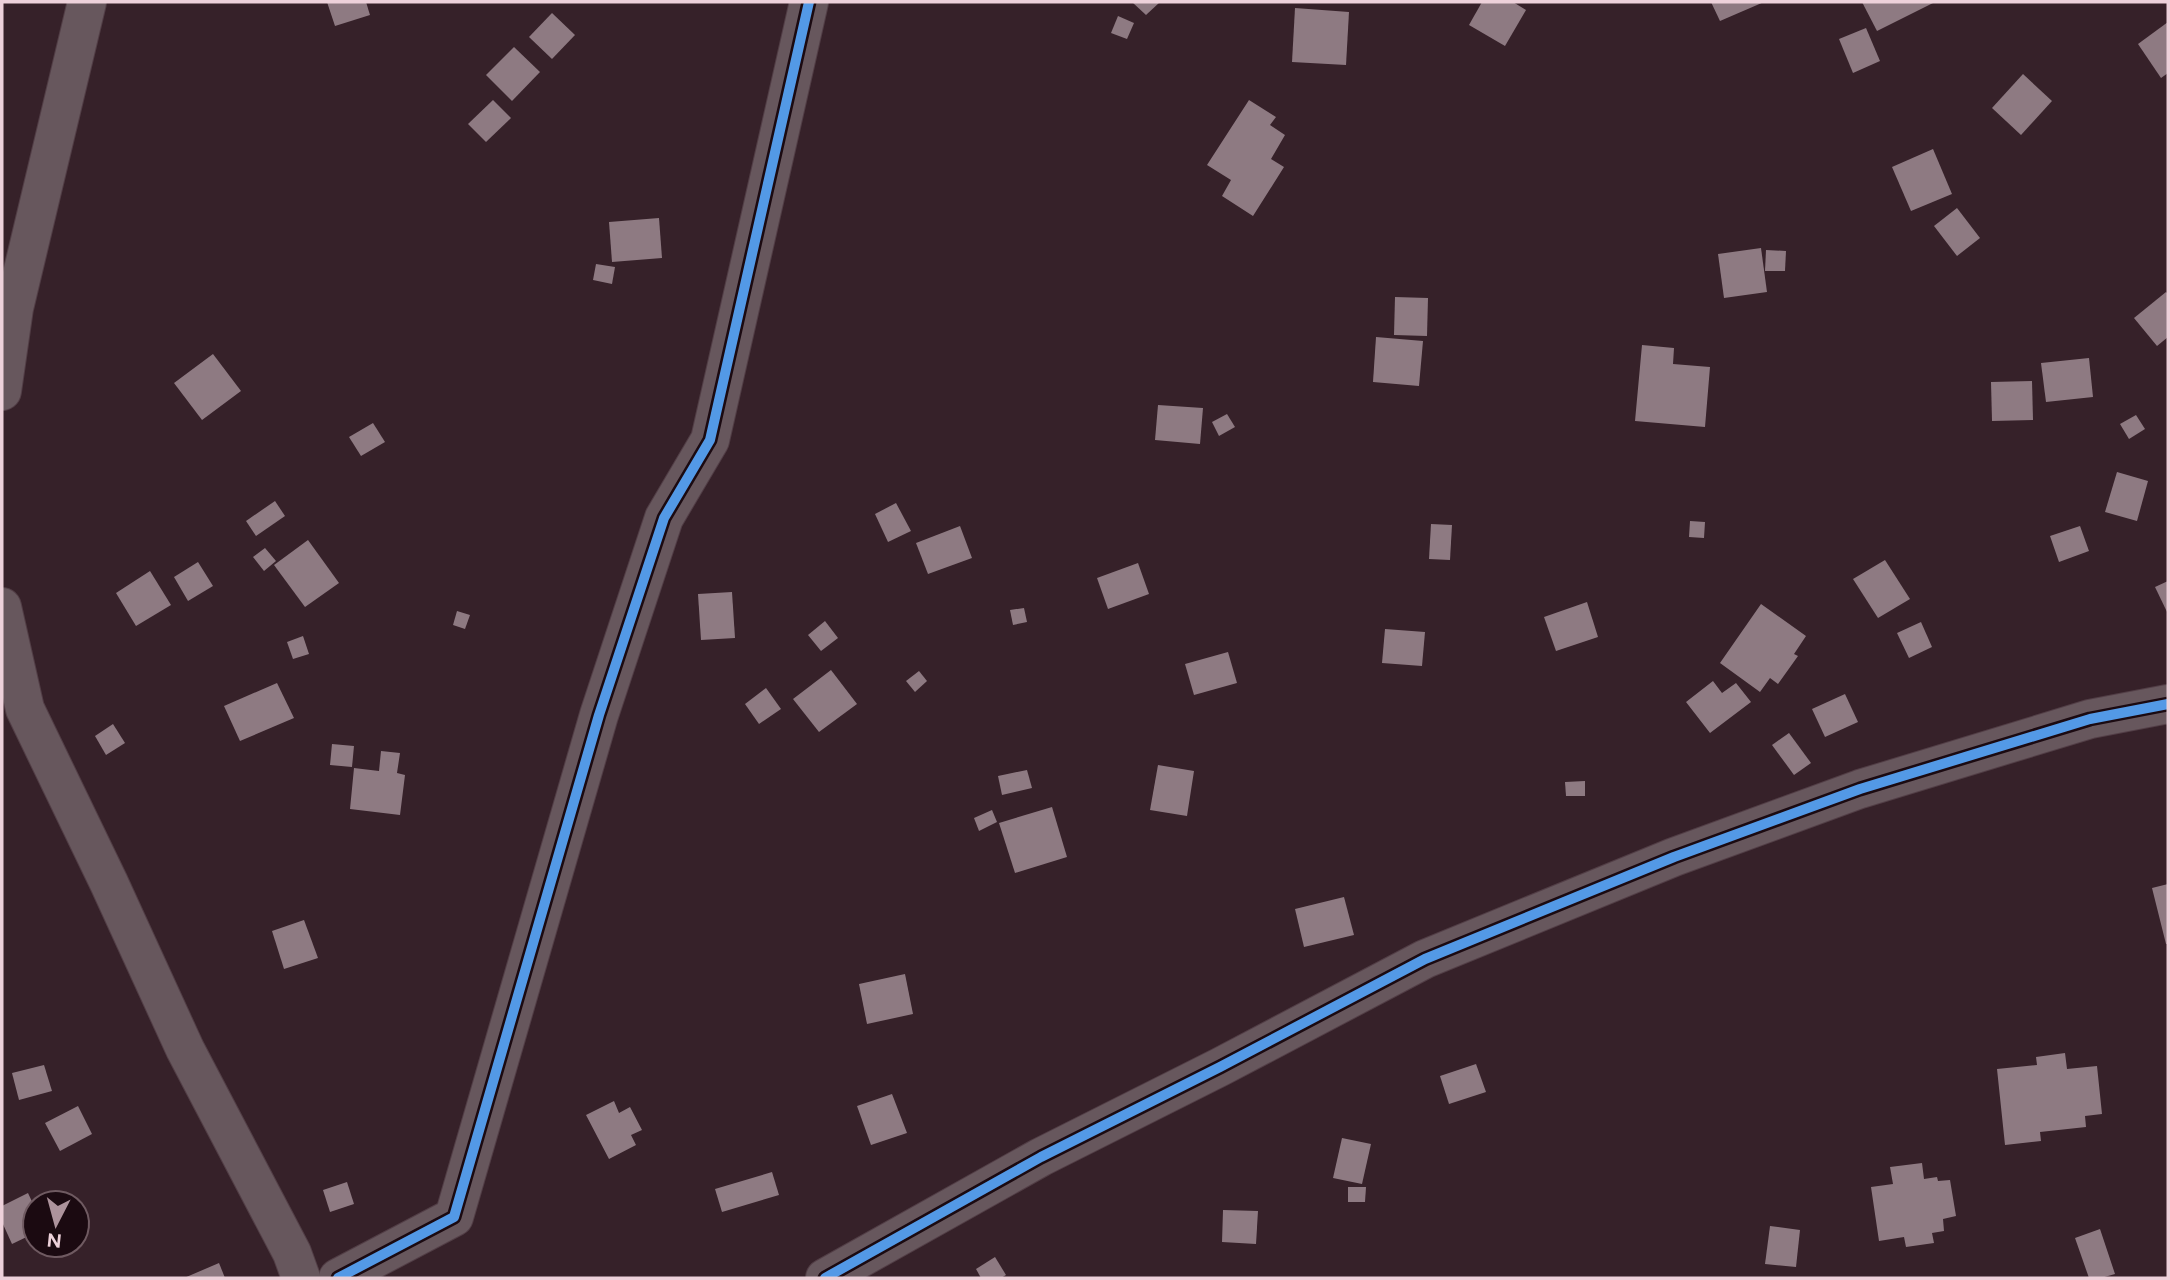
<svg xmlns="http://www.w3.org/2000/svg" width="2170" height="1280" font-family="Figtree,sans-serif">
<rect width="100%" height="100%" fill="#362129"/>
<g fill="#8e7a82">
<path d="M327 2H366L370 15 335 26Z"/>
<path d="M1132 2H1160L1146 15Z"/>
<path d="M1482 2H1513L1526 10 1505 46 1469 25Z"/>
<path d="M1711 2H1764L1720 21Z"/>
<path d="M1862 2H1935L1877 31Z"/>
<path d="M1295 8 1349 12 1346 65 1292 62Z"/>
<path d="M552 13 575 35 552 59 529 37Z"/>
<path d="M1118 16 1134 23 1127 39 1111 33Z"/>
<path d="M2168 22V73L2161 78 2138 44Z"/>
<path d="M1866 28 1880 61 1853 73 1839 39Z"/>
<path d="M514 47 540 72 512 101 486 75Z"/>
<path d="M2023 74 2052 101 2021 135 1992 108Z"/>
<path d="M493 100 511 118 486 142 468 124Z"/>
<path d="M1249 100 1276 117 1270 125 1285 135 1271 159 1284 167 1253 216 1222 196 1231 180 1207 165Z"/>
<path d="M1933 149 1952 194 1911 211 1892 167Z"/>
<path d="M1957 208 1980 238 1957 256 1934 226Z"/>
<path d="M659 218 662 258 612 262 609 222Z"/>
<path d="M1761 248 1767 292 1724 298 1718 254Z"/>
<path d="M1766 250 1786 251 1785 271H1765Z"/>
<path d="M596 264 615 267 612 284 593 280Z"/>
<path d="M2166 292 2168 294V337L2157 346 2134 318Z"/>
<path d="M1395 297 1428 298 1427 336 1394 335Z"/>
<path d="M1376 337 1423 341 1419 386 1373 382Z"/>
<path d="M1642 345 1674 348 1673 364 1710 367 1705 427 1635 421Z"/>
<path d="M213 354 241 391 202 420 174 383Z"/>
<path d="M2089 358 2093 397 2046 402 2041 363Z"/>
<path d="M2032 381 2033 420 1992 421 1991 382Z"/>
<path d="M1158 405 1203 408 1200 444 1155 440Z"/>
<path d="M1227 414 1235 427 1219 436 1212 422Z"/>
<path d="M2136 415 2145 429 2129 439 2120 424Z"/>
<path d="M373 423 385 442 361 456 349 437Z"/>
<path d="M2117 472 2148 481 2137 521 2105 512Z"/>
<path d="M275 501 285 516 256 536 246 521Z"/>
<path d="M896 503 911 531 888 542 875 514Z"/>
<path d="M1690 521 1705 522 1704 538 1689 537Z"/>
<path d="M1431 524 1452 525 1450 560 1429 559Z"/>
<path d="M960 526 972 558 928 574 916 543Z"/>
<path d="M2080 526 2089 551 2059 562 2050 536Z"/>
<path d="M308 540 339 583 305 607 274 565Z"/>
<path d="M265 548 276 561 264 571 253 557Z"/>
<path d="M1885 560 1910 599 1878 618 1853 579Z"/>
<path d="M198 562 213 586 188 601 174 577Z"/>
<path d="M1138 563 1149 594 1108 609 1097 578Z"/>
<path d="M150 571 171 605 136 626 116 593Z"/>
<path d="M2168 581V614L2155 587Z"/>
<path d="M732 592 735 638 701 640 698 594Z"/>
<path d="M1587 602 1598 637 1556 651 1544 617Z"/>
<path d="M1761 604 1806 636 1794 654 1798 656 1778 684 1770 678 1760 692 1720 663Z"/>
<path d="M1024 608 1027 622 1013 625 1010 610Z"/>
<path d="M457 611 470 615 465 629 453 625Z"/>
<path d="M825 621 838 638 821 651 808 635Z"/>
<path d="M1921 622 1932 647 1909 658 1897 633Z"/>
<path d="M1385 629 1425 632 1422 666 1382 663Z"/>
<path d="M303 636 309 654 293 659 287 642Z"/>
<path d="M1228 652 1237 683 1194 695 1185 664Z"/>
<path d="M831 670 857 704 819 732 793 699Z"/>
<path d="M919 671 927 681 915 692 906 681Z"/>
<path d="M1713 681 1722 693 1736 683 1751 702 1710 733 1686 702Z"/>
<path d="M277 683 294 718 240 741 224 706Z"/>
<path d="M766 688 781 709 759 724 745 704Z"/>
<path d="M1845 694 1858 722 1825 737 1812 709Z"/>
<path d="M113 724 125 743 106 755 95 736Z"/>
<path d="M1789 733 1811 763 1794 775 1772 745Z"/>
<path d="M332 744 354 746 352 767 330 765Z"/>
<path d="M381 751 400 753 397 773 405 775 400 815 350 809 354 768 379 771Z"/>
<path d="M1158 765 1194 771 1187 816 1150 810Z"/>
<path d="M1027 770 1032 788 1002 795 998 776Z"/>
<path d="M1585 781V796H1566L1565 782Z"/>
<path d="M1052 807 1067 857 1015 873 999 823Z"/>
<path d="M992 810 997 822 979 831 974 818Z"/>
<path d="M2168 884V944H2166L2152 888Z"/>
<path d="M1344 897 1354 935 1304 947 1295 909Z"/>
<path d="M304 920 318 958 284 969 272 931Z"/>
<path d="M905 974 913 1014 867 1024 859 984Z"/>
<path d="M2065 1053 2067 1069 2097 1066 2102 1114 2085 1116 2086 1127 2040 1132 2041 1141 2005 1145 1997 1069 2037 1065 2036 1057Z"/>
<path d="M1476 1064 1486 1092 1449 1104 1440 1076Z"/>
<path d="M44 1065 52 1091 19 1100 12 1073Z"/>
<path d="M892 1094 907 1133 871 1145 857 1106Z"/>
<path d="M614 1101 619 1113 630 1107 642 1130 631 1135 636 1145 609 1159 586 1115Z"/>
<path d="M78 1106 92 1134 60 1151 45 1123Z"/>
<path d="M1342 1138 1371 1144 1362 1184 1333 1178Z"/>
<path d="M1922 1163 1924 1179 1937 1177 1938 1181 1950 1180 1956 1216 1943 1219 1944 1231 1932 1233 1934 1243 1906 1247 1904 1237 1879 1241 1871 1187 1893 1184 1890 1167Z"/>
<path d="M772 1172 779 1195 722 1212 715 1189Z"/>
<path d="M347 1182 354 1204 330 1212 323 1190Z"/>
<path d="M1348 1187H1366L1365 1202H1348Z"/>
<path d="M28 1193 35 1208V1233L12 1244 2 1222V1206Z"/>
<path d="M1223 1210 1258 1211 1256 1244 1222 1242Z"/>
<path d="M1770 1226 1800 1230 1796 1267 1765 1264Z"/>
<path d="M2100 1229 2115 1274 2101 1278H2089L2075 1238Z"/>
<path d="M995 1257 1006 1275 1001 1278H981L976 1269Z"/>
<path d="M219 1263 225 1278H184Z"/>
</g>
<g fill="none" stroke-linecap="round" stroke-linejoin="round">
<defs>
<g id="minor">
<path d="M2 391 14 308 87 2"/>
<path d="M2 607 25 709 109 883 185 1049 292 1253 301 1278"/>
<path d="M338 1278 454 1217 599 715 664 518 710 440 809 2"/>
<path d="M825 1278 1041 1157 1220 1067 1425 959 1674 857 1860 789 2090 719 2168 704"/>
</g>
</defs>
<use href="#minor" stroke="#523e46" stroke-width="40"/>
<use href="#minor" stroke="#67575d" stroke-width="38"/>
<defs>
<g id="cycleway">
<path d="M338 1278 454 1217 599 715 664 518 710 440 809 2"/>
<path d="M825 1278 1041 1157 1220 1067 1425 959 1674 857 1860 789 2090 719 2168 704"/>
</g>
</defs>
<use href="#cycleway" stroke="#1b0a11" stroke-width="15"/>
<use href="#cycleway" stroke="#5399e6" stroke-width="10"/>
</g>
<rect width="2170" height="1280" fill="none" stroke="#edd1da" stroke-width="7"/>
<g transform="translate(56 1224) rotate(186)"><circle r="33" fill="#1b0a11" stroke="#6f5a61" stroke-width="2"/>
<path d="M0-5L12 26L0 18L-12 26Z" fill="#ad939c"/>
<text y="-10" font-size="19" font-weight="bold" text-anchor="middle" fill="#edd1da">N</text>
</g>
</svg>
